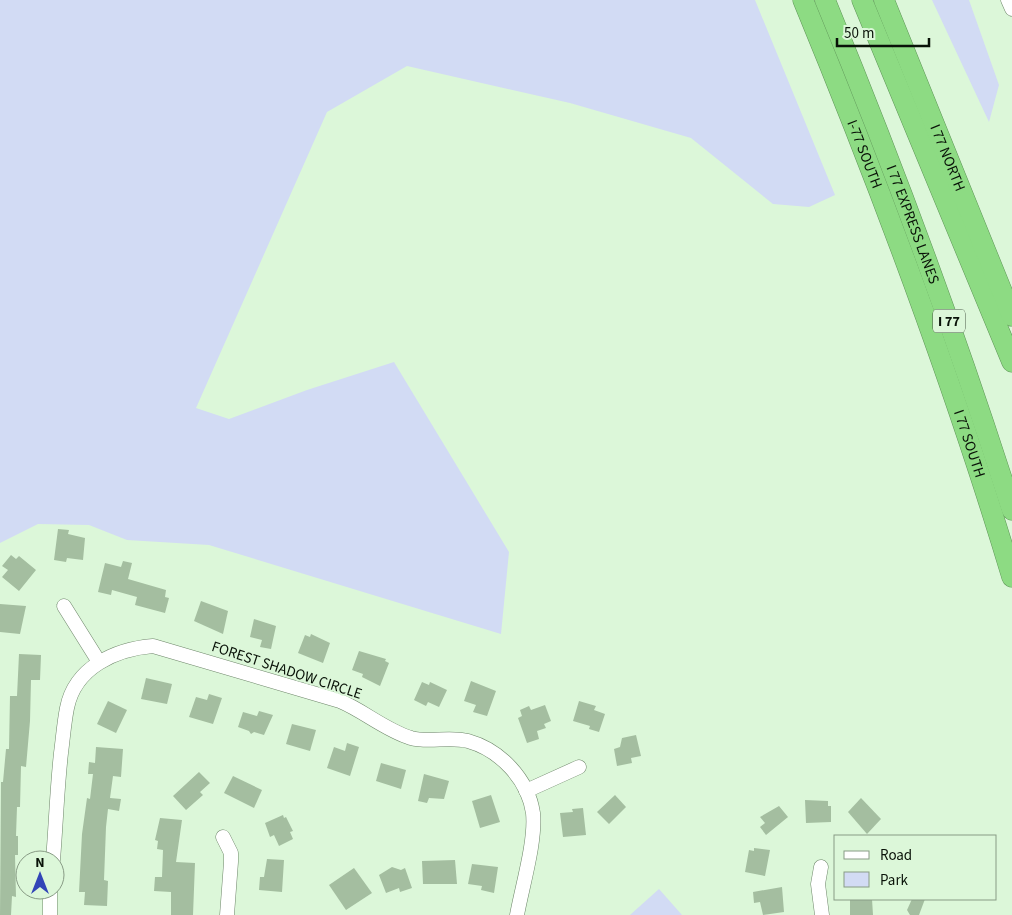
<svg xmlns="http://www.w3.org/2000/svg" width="1012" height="915" font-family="'Source Sans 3',sans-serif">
<rect width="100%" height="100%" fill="#dcf7d9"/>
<g fill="#d2dbf4">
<path d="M0 0H755L835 195 809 207 773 204 691 138 570 103 407 66 327 112 196 408 229 419 307 390 394 362 509 552 501 634 209 545 127 540 89 525 38 524 0 543Z"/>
<path d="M932 0H969L999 85 989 122Z"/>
<path d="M659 889 682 915H630Z"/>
</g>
<g fill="#a4bea0">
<path d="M58 529 69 530 68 534 85 538 83 560 67 558 66 562 54 560Z"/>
<path d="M11 555 16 559 19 556 36 570 19 591 2 577 8 570 2 566Z"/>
<path d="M123 561 132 563 128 579 166 590 165 597 169 598 165 613 135 605 137 597 112 590 111 595 98 592 105 563 121 567Z"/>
<path d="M201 601 228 611 223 634 194 621Z"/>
<path d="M0 604 26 606 20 634 0 632Z"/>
<path d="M254 619 276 626 271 649 260 647 262 640 250 637Z"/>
<path d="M311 634 330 643 323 663 298 653 305 635 310 637Z"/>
<path d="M359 651 386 659 385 661 389 663 380 686 362 677 363 674 352 670Z"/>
<path d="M19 654 41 655 40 680H31L30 721 26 767 21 766 20 807H17L16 836H18V855H15L16 897 12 896 11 915H0L1 782H3L6 749H9L10 696H17Z"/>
<path d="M146 678 172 684 167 704 141 699Z"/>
<path d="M471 681 496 691 487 716 473 712 476 705 464 701Z"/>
<path d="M422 682 429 685 430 682 447 690 439 707 428 702 426 706 414 700Z"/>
<path d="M209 694 222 698 213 724 189 717 196 697 207 700Z"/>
<path d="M108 701 127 710 116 733 97 724Z"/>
<path d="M579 701 596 706 594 710 605 714 599 732 589 729 590 726 573 721Z"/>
<path d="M545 705 551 721 544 724 546 728 537 731 539 739 527 743 518 718 522 716 520 710 529 706 531 710Z"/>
<path d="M259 711 273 715 264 735 254 732 251 734 249 731 238 727 243 712 257 716Z"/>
<path d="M292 724 316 730 310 751 286 744Z"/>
<path d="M636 735 641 756 631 758 632 763 617 766 614 749 620 747 622 738Z"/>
<path d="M347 743 359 747 350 776 327 768 334 747 345 751Z"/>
<path d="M96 747 123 749 121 777 113 776 110 798 121 799 119 811 108 809 106 827 104 880 108 881 107 906 84 905 85 892H79L82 834 87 798 90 799 93 774H88L89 762 95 763Z"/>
<path d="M381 763 406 770 401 789 376 781Z"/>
<path d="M199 772 210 783 200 792 203 795 186 810 173 796Z"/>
<path d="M424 774 449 781 444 799 429 798 427 803 418 801Z"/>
<path d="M233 776 262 790 254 808 224 793Z"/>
<path d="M491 795 500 822 480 828 472 801Z"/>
<path d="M615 795 626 807 609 824 597 812Z"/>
<path d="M861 798 881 819 867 834 848 812Z"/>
<path d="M805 800 828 801V806H831V822L806 823Z"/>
<path d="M779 806 788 817 766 835 760 827 765 823 760 817Z"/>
<path d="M583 808 586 835 563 837 560 813 573 812 572 809Z"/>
<path d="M283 815 284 818 286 817 293 831 290 832 293 839 279 846 274 835 270 837 265 823Z"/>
<path d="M160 818 182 820 176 862 195 863 193 915H171V892L154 891 155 877H162L163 850 157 849 158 841 155 840Z"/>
<path d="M754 848 770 850 765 876 745 872 749 850 754 851Z"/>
<path d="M267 859 284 860 282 892 259 890 260 877H264Z"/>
<path d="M455 860 457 884H423L422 861Z"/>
<path d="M472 864 498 867 494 893 481 890 482 886 468 884Z"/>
<path d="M392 867 401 870 405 868 412 888 400 892 399 888 386 893 379 875Z"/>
<path d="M354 868 372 893 346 910 329 885Z"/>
<path d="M782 887 784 912 763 915 760 902 754 903 753 892Z"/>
<path d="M850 899H872L873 915H850Z"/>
<path d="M912 899H925L919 915H910L907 910Z"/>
</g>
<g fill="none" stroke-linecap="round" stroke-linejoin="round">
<defs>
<g id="minor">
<path d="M1008 0 1012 9"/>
<path d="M64 606 99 662"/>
<path d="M526 791 579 767"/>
<path d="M223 837 231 853V862L227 915"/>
<path d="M53 860C56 824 57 789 61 753 63 738 64 723 67 708 75 667 116 649 153 646L340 701C364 711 385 730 411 738 429 743 449 736 468 741 500 750 528 779 533 813 536 841 522 887 517 915"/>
<path d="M821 867 818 884 822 915"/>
<path d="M50 915V890"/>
</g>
<g id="highway">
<path id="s1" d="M803 0C881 189 953 381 1012 577"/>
<path id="s2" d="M825 0C894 167 957 337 1012 510"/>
<path d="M862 0 1012 362"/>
<path id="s3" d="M884 0 1012 316"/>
</g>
</defs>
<use href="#minor" stroke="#6d8569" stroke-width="15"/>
<use href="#highway" stroke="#5f9558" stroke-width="21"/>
<use href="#minor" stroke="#fff" stroke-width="14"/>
<use href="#highway" stroke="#8ddb83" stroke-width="20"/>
</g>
<g text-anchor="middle" stroke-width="4" stroke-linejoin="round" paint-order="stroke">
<rect fill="#dcf7d9" stroke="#485747" stroke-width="1" x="933" y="309.5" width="32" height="23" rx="4"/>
<g font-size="14" font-weight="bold" fill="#091208">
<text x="949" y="326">I 77</text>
</g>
<g font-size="15" fill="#091208" stroke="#dcf7d9">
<text dy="5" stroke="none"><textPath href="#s1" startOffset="166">I-77 SOUTH</textPath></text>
<text dy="5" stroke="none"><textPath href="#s3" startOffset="170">I 77 NORTH</textPath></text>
<text dy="5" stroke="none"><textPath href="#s2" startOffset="241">I 77 EXPRESS LANES</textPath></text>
<text dy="5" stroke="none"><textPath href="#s1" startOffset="474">I 77 SOUTH</textPath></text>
<text transform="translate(287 670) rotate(18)" y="5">FOREST SHADOW CIRCLE</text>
</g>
</g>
<rect x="834" y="835" width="162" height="65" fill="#dcf7d9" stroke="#889b85"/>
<rect x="844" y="851" width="25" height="8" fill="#ffffff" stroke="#889b85"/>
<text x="880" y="860" font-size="15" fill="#091208">Road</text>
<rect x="844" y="872" width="25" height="15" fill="#d2dbf4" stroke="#889b85"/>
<text x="880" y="885" font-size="15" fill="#091208">Park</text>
<g transform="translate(40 875)"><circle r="24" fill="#dcf7d9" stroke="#889b85"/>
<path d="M0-4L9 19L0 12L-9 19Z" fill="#3245b7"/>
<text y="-8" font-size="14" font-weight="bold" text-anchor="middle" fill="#091208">N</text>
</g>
<path d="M837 38v8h92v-8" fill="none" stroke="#091208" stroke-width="2.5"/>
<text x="844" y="38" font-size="15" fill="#091208" stroke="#dcf7d9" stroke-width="4" paint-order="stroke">50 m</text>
</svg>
